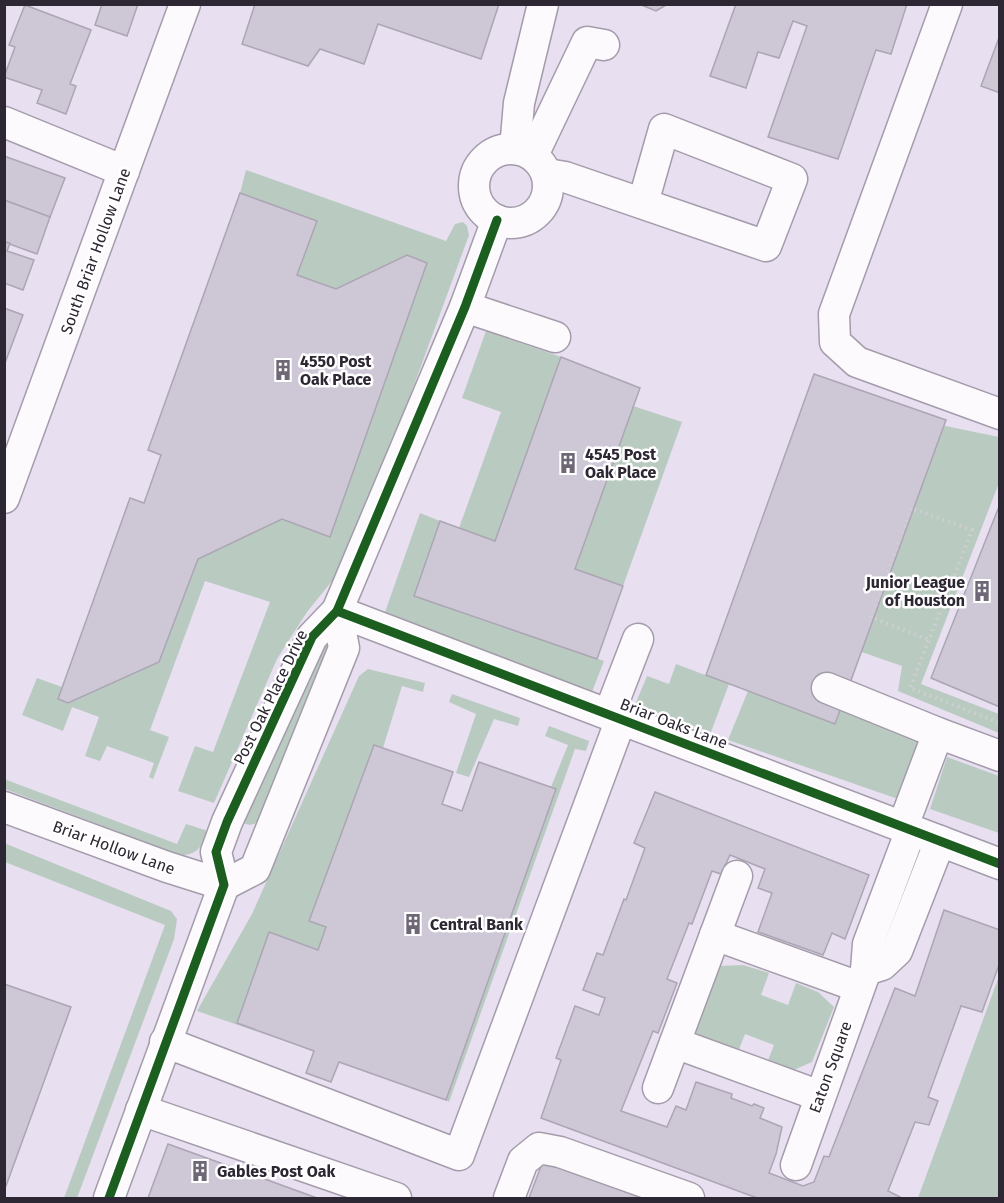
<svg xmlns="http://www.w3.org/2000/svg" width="1004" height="1203" font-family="'Fira Sans',sans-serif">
<rect width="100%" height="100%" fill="#e8dff1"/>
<g fill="#b9cbc1">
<path d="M246 170 446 241 455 224 463 222 467 226 469 235 369 508 340 571 307 612 277 659 214 803 178 791 195 746 213 752 270 602 205 581 150 730 169 737 153 779 149 777 154 763 107 746 100 761 85 756 99 717 72 707 63 731 22 715 37 678 62 687 58 699 68 703 159 662 198 559 282 519 330 537 427 263 407 255 336 289 297 275 316 221 240 193Z"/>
<path d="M486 331 561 357 495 541 459 528 501 412 462 398Z"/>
<path d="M633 406 682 422 623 586 575 569Z"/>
<path d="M931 423 999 437V483L921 684 999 714V733L898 691 902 666 847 647Z"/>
<path d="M420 513 440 521 414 596 604 661 592 692 384 615Z"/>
<path d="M329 640 340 645 259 822 250 825 243 823 302 681Z"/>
<path d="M676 664 729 684 711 732 635 705 647 676 669 684Z"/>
<path d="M368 669 425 683 423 692 402 686 383 748 374 745 310 921 326 927 318 950 269 933 237 1023 314 1051 197 1011 252 914 359 676Z"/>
<path d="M748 691 835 723 841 707 927 738 901 800 728 740Z"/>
<path d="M452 694 520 718 518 726 494 719 469 777 456 773 476 714 449 702Z"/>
<path d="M549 726 589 741 586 751 575 749 449 1102 446 1100 556 789 551 787 568 745 545 736Z"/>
<path d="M947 757 999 776V833L930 809Z"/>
<path d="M4 779 177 844 186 824 208 831C202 847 197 855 180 855L5 789Z"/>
<path d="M4 843 171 911 177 919 174 939 77 1198H64L165 925 5 862Z"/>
<path d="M743 965 769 973 761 995 788 1005 796 983 818 992 834 1007 812 1062 789 1072 767 1063 774 1045 745 1034 738 1052 716 1044 696 1033 699 1006 718 966Z"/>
<path d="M999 976V1198H918Z"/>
</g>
<g fill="#cec7d6" stroke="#aca5b3" stroke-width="1.5">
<path d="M102 4H138L127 36 95 25Z"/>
<path d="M255 4H499L481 59 378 24 364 64 320 49 308 66 242 44Z"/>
<path d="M639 4H668L656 11Z"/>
<path d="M736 4H907L891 54 876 50 838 159 768 137 807 26 793 21 779 58 758 52 746 88 710 76Z"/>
<path d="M25 5 91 30 70 84 76 86 66 114 37 103 42 90 4 77 15 47 9 45Z"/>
<path d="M1000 35V93L981 86Z"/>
<path d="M4 156 65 178 50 217 4 200Z"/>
<path d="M240 193 317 221 297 275 336 289 407 255 427 263 330 537 282 519 198 559 159 662 68 703 58 699 130 498 144 503 161 455 148 450Z"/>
<path d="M4 200 50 217 37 254 4 242Z"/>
<path d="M4 242 10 243 7 251 34 260 23 290 4 283Z"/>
<path d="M4 308 23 315 5 363H4Z"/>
<path d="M561 357 640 388 575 569 623 586 597 659 414 596 440 521 495 541Z"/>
<path d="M814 374 946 420 835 724 706 675Z"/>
<path d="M1000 504V707L931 678Z"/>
<path d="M374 745 453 772 442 804 462 811 479 762 556 789 446 1100 339 1062 331 1082 306 1073 314 1051 237 1023 269 932 318 950 326 927 309 921Z"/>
<path d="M655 792 869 875 845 939 832 933 823 955 758 932 772 893 758 888 765 869 730 855 721 874 712 871 692 924 689 923 667 979 677 983 658 1033 653 1031 621 1111 667 1127 676 1106 686 1110 696 1082 732 1094 731 1098 752 1106 754 1104 764 1108 760 1118 782 1127 776 1154 769 1173 803 1186 814 1182 824 1156 829 1157 895 988 915 996 944 910 1000 930V962L982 1012 961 1006 928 1097 938 1101 929 1125 915 1122 888 1191 900 1197 899 1198H757L541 1118 561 1060 556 1058 575 1006 599 1015 605 998 583 990 597 953 603 955 624 899 626 900 645 848 634 843Z"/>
<path d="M4 984 71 1007 6 1186 4 1185Z"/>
<path d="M168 1144 317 1198H148Z"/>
<path d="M543 1161 643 1198H529Z"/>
</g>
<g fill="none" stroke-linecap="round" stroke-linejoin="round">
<defs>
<g id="minor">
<path d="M947 4 834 314 835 342 857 362 1000 414"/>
<path d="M4 122 124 171"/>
<circle cx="511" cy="186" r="37"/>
<path d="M515 149 519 103 543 4"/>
<path d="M533 155 587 42 604 45"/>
<path d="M547 174 565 177 766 246 792 179 664 129 643 203"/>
<path d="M465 307 555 337"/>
<path d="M4 498 185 4"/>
<path d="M337 611 1000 864"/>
<path d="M827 688 938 733"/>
<path d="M609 714 638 639"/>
<path d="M4 807 167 867 224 885"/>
<path d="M903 826 938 733 1000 756"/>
<path d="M224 885 255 869 344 648 337 611"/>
<path d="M715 935 859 987"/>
<path d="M866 970 882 965 897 951 940 841"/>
<path d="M165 1042 459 1155 621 719"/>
<path d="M675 1043 820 1096"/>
<path d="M658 1088 737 876"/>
<path d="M141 1110 396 1198"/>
<path d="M796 1165 866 970 868 944 911 830"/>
<path d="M109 1198 224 885 216 852 227 822 312 637 337 611 465 307 497 220"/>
<path d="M509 1198 523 1161 539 1148 560 1152 689 1198"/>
</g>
</defs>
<use href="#minor" stroke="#a49cab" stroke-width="33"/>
<path stroke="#d1cfd3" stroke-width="4" stroke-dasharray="1.5 4.5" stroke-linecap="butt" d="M927 639 871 617 911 508 972 530 910 688 1000 723"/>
<use href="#minor" stroke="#fcfafd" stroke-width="30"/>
<defs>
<g id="cycleway">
<path d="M337 611 1000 864"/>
<path d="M109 1198 224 885 216 852 227 822 312 637 337 611 465 307 497 220"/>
</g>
</defs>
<use href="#cycleway" stroke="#fff" stroke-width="13"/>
<use href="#cycleway" stroke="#1b5e20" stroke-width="9"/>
</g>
<defs>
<symbol id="building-bare" viewBox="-9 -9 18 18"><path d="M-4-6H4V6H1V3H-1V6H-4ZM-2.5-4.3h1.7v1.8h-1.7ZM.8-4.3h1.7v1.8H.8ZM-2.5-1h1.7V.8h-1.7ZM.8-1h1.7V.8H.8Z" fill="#6e6776" stroke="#fff" stroke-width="2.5" paint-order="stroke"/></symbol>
</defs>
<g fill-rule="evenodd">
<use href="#building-bare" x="268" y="355" width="30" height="30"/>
<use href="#building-bare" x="553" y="448" width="30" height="30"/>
<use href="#building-bare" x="967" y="576" width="30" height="30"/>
<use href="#building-bare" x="398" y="909" width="30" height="30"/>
<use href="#building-bare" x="185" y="1156" width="30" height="30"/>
</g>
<g text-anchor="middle" stroke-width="5" stroke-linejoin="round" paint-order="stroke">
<g font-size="16" fill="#2d2633" stroke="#fff">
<text transform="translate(95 251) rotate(-70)" y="6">South Briar Hollow Lane</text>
<text transform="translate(270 697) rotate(-64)" y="6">Post Oak Place Drive</text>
<text transform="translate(674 723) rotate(21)" y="6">Briar Oaks Lane</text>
<text transform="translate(114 847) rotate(20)" y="6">Briar Hollow Lane</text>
<text transform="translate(830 1067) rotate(-70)" y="6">Eaton Square</text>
</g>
<g font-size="16" font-weight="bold" fill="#2d2633" stroke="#fff" text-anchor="start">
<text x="300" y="367">4550 Post<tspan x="300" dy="18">Oak Place</tspan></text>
<text x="585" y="460">4545 Post<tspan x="585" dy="18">Oak Place</tspan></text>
<text x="965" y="588" text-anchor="end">Junior League<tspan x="965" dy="18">of Houston</tspan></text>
<text x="430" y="930">Central Bank</text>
<text x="217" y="1177">Gables Post Oak</text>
</g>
</g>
<rect width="1004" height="1203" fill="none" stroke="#2d2633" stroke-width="12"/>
</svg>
